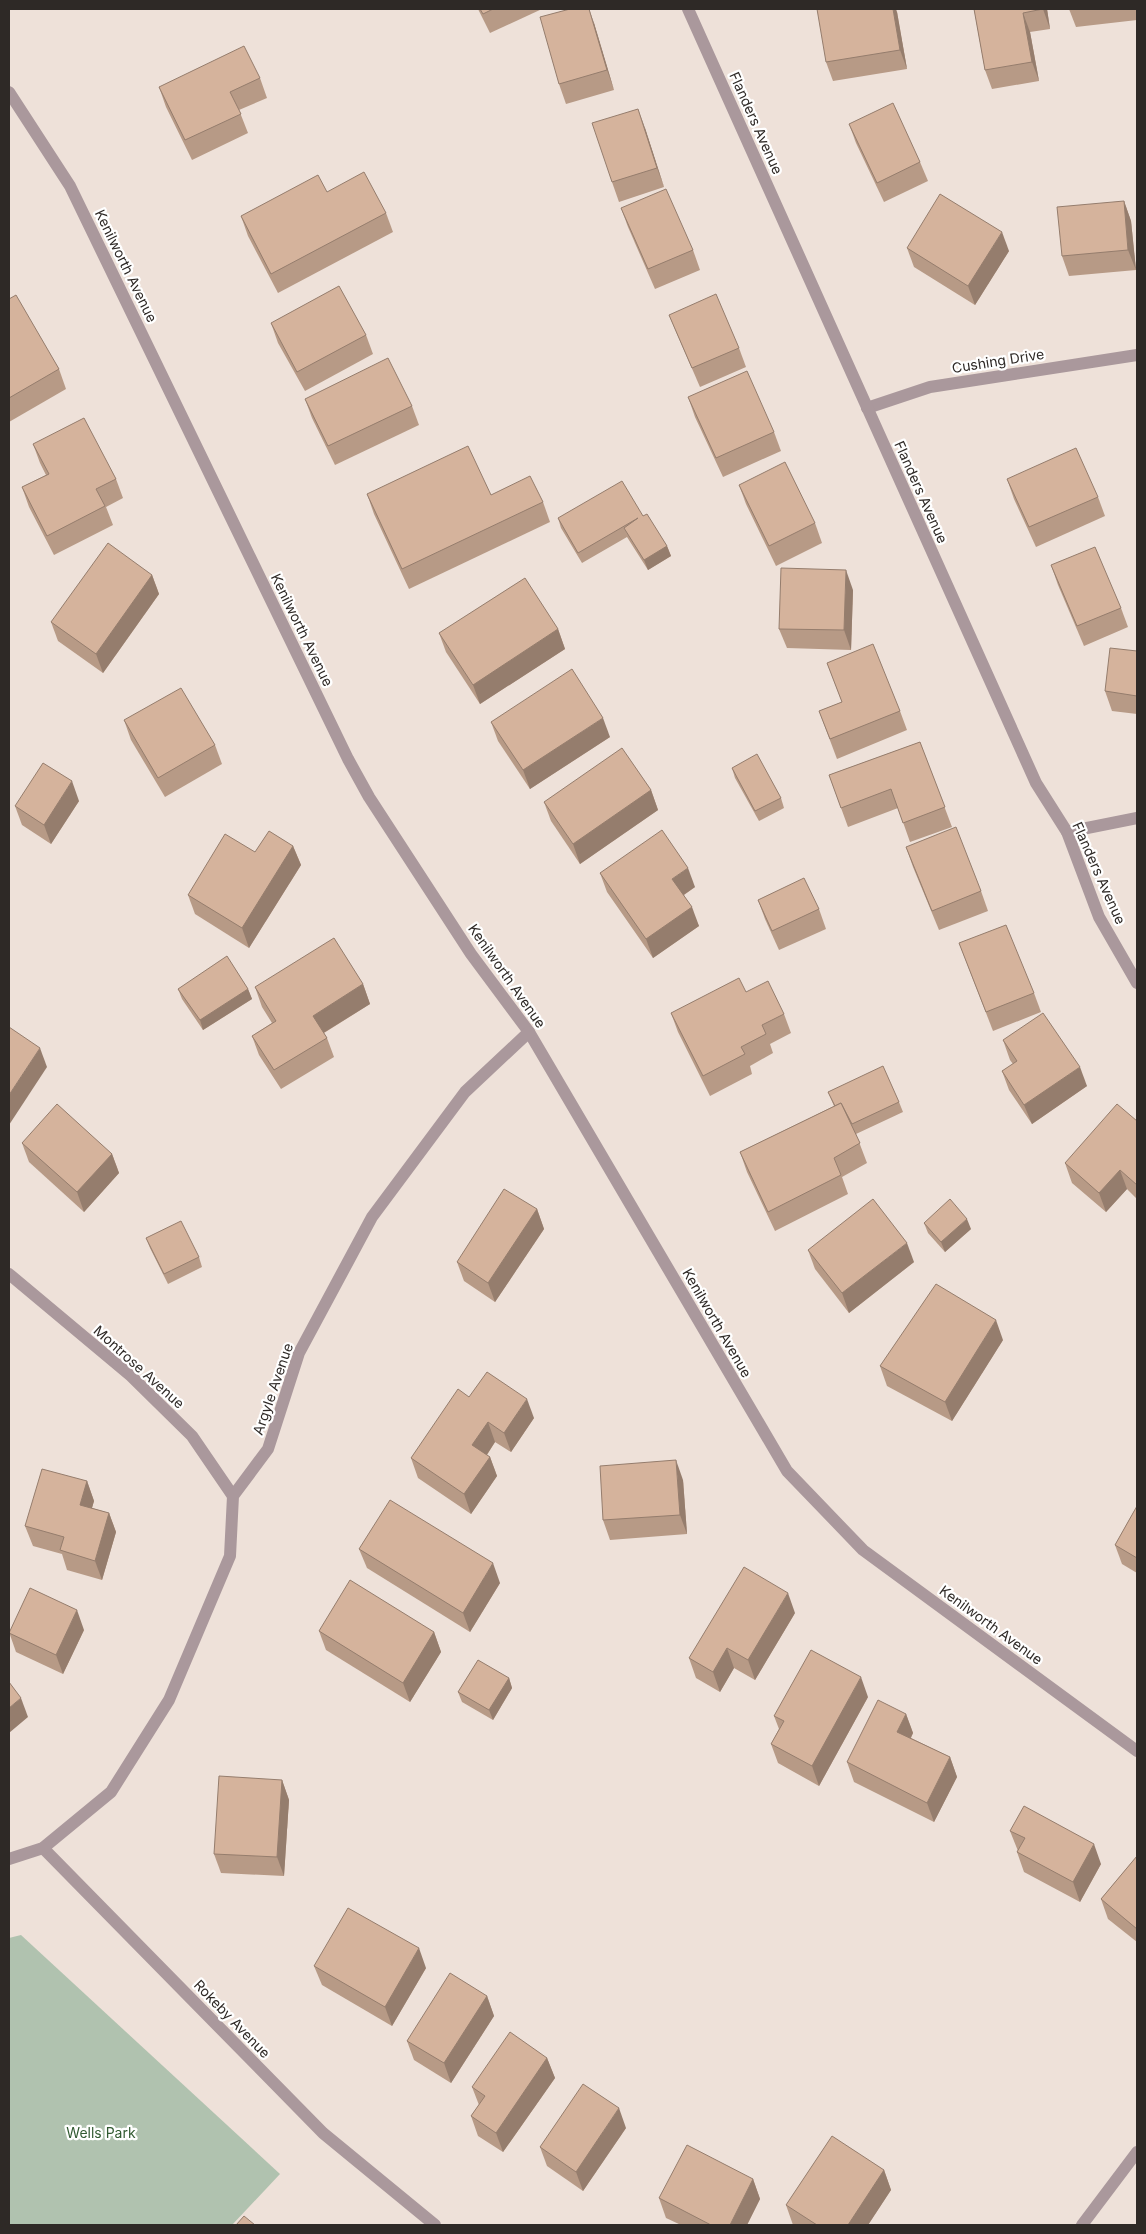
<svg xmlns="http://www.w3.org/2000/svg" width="1146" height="2234" font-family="Inter,sans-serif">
<rect width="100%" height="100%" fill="#eee1d9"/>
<path fill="#b0c2af" d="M21 1935 280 2174 232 2225H9V1938Z"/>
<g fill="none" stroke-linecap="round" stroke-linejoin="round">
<g stroke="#aa989c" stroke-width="12">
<path d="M9 92 70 186 348 759 369 797 471 954 529 1032 787 1471 863 1550 1137 1751"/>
<path d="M867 408 930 387 1137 355"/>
<path d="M1067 832 1137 818"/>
<path d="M9 1274 131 1376 192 1436 233 1496"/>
<path d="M43 1848 323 2133 435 2225"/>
<path d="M9 1859 43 1848 111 1792 169 1700 230 1556 233 1496 268 1449 299 1353 372 1217 465 1092 529 1032"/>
<path d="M1082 2225 1137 2152"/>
</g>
<path stroke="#aa989c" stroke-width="12" d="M688 9 1036 783 1067 832 1099 917 1137 983"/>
</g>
<g fill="#b79a86">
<path d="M478 9H542L490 33Z"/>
<path d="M974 9H1047L1050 29 1030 32 1039 81 992 89 985 70Z"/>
<path d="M1069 9H1137V20L1076 27Z"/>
<path d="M897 12 907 69 833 81 826 62Z"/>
<path d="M594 23 614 90 566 104 559 84Z"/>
<path d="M260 78 267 98 239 110 248 133 192 160 166 107 159 87Z"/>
<path d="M849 124 920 162 928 181 884 202 856 143Z"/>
<path d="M645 128 664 187 619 202 612 182Z"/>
<path d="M327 192 386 213 393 232 278 293 248 236 241 216Z"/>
<path d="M1124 201 1131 221 1136 270 1069 276 1062 256Z"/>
<path d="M621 208 693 250 700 270 655 289 628 227Z"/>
<path d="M907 248 1009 251 975 305 914 267Z"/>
<path d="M9 299 59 369 66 389 9 422Z"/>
<path d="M669 315 739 348 746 367 700 387 677 334Z"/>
<path d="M271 323 366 335 373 354 305 391 278 343Z"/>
<path d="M688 397 774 432 781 451 723 477 695 417Z"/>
<path d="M305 399 412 406 419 425 335 465 312 418Z"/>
<path d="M33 444 116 479 123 498 106 507 113 525 54 555 29 507 22 487 46 475 40 463Z"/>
<path d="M1007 479 1098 497 1105 516 1036 547 1014 499Z"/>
<path d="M739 485 815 523 822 543 776 566 746 504Z"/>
<path d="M367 494 491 495 543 502 550 522 409 589 374 514Z"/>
<path d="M643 516 667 546 671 556 648 570 627 537 582 563 561 528 558 518Z"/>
<path d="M1051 565 1121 608 1128 627 1084 646 1058 585Z"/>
<path d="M152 575 159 594 103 673 58 641 51 622Z"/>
<path d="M853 590 851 650 787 648 779 629Z"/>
<path d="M558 629 565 649 480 704 446 652 439 633Z"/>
<path d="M1137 651V714L1112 711 1105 691Z"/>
<path d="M827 663 900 711 907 730 837 759 819 711 842 702Z"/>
<path d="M124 720 215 745 222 764 165 797 131 740Z"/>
<path d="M491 722 610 737 530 789 498 741Z"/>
<path d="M920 742 952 827 910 842 898 808 848 827 829 775Z"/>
<path d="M732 768 781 798 784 808 759 821 735 778Z"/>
<path d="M651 790 658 810 580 864 551 821 544 802Z"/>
<path d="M79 801 51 844 22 825 15 806Z"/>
<path d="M293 846 301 865 249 948 195 914 188 895 255 852Z"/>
<path d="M906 847 981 891 988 911 939 930 913 867Z"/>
<path d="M600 873 695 887 684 895 699 926 653 958 607 892Z"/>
<path d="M758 900 819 909 826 929 779 950 765 919Z"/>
<path d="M959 943 1034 993 1041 1012 993 1031Z"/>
<path d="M363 984 370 1004 324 1033 327 1038 334 1057 281 1089 259 1055 252 1036 272 1023 262 1007 255 987Z"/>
<path d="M178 989H248L252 999 203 1030 182 999Z"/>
<path d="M746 992 784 1014 791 1033 770 1044 773 1053 750 1066 752 1074 710 1096 678 1032 671 1013Z"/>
<path d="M1003 1040 1087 1086 1032 1124 1009 1090 1002 1071 1013 1064 1010 1060Z"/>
<path d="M828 1092 899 1102 903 1112 856 1134 867 1163 842 1177 848 1194 775 1231 747 1172 740 1152 834 1106Z"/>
<path d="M1137 1121V1199L1127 1189 1106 1212 1072 1183 1065 1163Z"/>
<path d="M22 1143 112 1154 119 1173 84 1212 29 1162Z"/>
<path d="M537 1209 544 1229 495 1302 464 1281 457 1262Z"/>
<path d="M924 1223 971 1229 945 1252 928 1233Z"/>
<path d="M146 1238 199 1257 202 1267 168 1284 150 1248Z"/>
<path d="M808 1250 914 1262 849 1313 815 1269Z"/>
<path d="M1003 1340 952 1421 887 1386 880 1366Z"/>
<path d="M469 1397 534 1418 511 1452 495 1442 487 1455 490 1457 497 1476 471 1514 418 1478 411 1458Z"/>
<path d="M683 1480 687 1534 610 1540 603 1520Z"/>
<path d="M87 1481 94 1501 92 1508 109 1513 116 1532 102 1580 67 1570 62 1554 33 1546 25 1526Z"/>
<path d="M1137 1506V1573L1122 1564 1115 1545Z"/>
<path d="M359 1549 500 1583 470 1632 367 1568Z"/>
<path d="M795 1613 755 1680 734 1668 720 1692 696 1678 689 1658Z"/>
<path d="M84 1630 63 1674 16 1652 9 1632Z"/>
<path d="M319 1631 434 1632 441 1652 410 1702 326 1650Z"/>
<path d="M509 1678 512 1688 493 1720 462 1702 458 1692Z"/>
<path d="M868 1697 819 1786 778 1763 771 1744 779 1729 774 1716Z"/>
<path d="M906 1714 913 1733 911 1738 950 1757 957 1777 934 1822 854 1782 847 1762Z"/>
<path d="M282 1780 289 1800 284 1876 221 1873 214 1854Z"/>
<path d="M1010 1831 1101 1864 1080 1902 1024 1872 1017 1852 1018 1851Z"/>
<path d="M1137 1856V1942L1108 1919 1101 1899Z"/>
<path d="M314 1966 426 1968 392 2026 322 1985Z"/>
<path d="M487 1996 494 2016 451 2083 414 2060 407 2041Z"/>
<path d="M547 2058 555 2078 503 2152 478 2136 471 2116 479 2105 472 2087Z"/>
<path d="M626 2128 583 2191 547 2166 540 2147Z"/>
<path d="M884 2170 891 2190 868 2225H793L786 2205Z"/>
<path d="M753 2179 760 2199 747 2225H681L666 2218 659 2198Z"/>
</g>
<g fill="#957d6d">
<path d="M589 9 594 23 614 90 607 70Z"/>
<path d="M893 9H896L897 12 907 69 900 50Z"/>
<path d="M1043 9H1047L1050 29Z"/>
<path d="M1023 13 1030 32 1039 81 1032 62Z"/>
<path d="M638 109 645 128 664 187 657 168Z"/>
<path d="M1124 201 1131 221 1136 270 1128 250Z"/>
<path d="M1002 232 1009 251 975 305 968 286Z"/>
<path d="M667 546 671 556 648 570 644 560Z"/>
<path d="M846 570 853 590 851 650 844 630Z"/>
<path d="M152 575 159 594 103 673 96 654Z"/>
<path d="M558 629 565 649 480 704 473 685Z"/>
<path d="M603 718 610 737 530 789 523 770Z"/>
<path d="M72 781 79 801 51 844 44 825Z"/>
<path d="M651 790 658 810 580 864 573 844Z"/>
<path d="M293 846 301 865 249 948 242 928Z"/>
<path d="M688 868 695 887 679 898 672 879Z"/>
<path d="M692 907 699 926 653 958 646 939Z"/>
<path d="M363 984 370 1004 320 1035 313 1016Z"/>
<path d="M248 989 252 999 203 1030 200 1020Z"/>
<path d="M40 1048 47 1067 9 1125V1095Z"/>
<path d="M1080 1067 1087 1086 1032 1124 1024 1105Z"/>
<path d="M112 1154 119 1173 84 1212 77 1192Z"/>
<path d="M1120 1170 1127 1189 1106 1212 1099 1193Z"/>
<path d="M537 1209 544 1229 495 1302 488 1283Z"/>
<path d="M967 1219 971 1229 945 1252 941 1242Z"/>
<path d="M907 1243 914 1262 849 1313 842 1293Z"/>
<path d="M996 1320 1003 1340 952 1421 945 1402Z"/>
<path d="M527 1399 534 1418 511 1452 504 1433Z"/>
<path d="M488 1422 495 1442 480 1465 472 1445Z"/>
<path d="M490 1457 497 1476 471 1514 464 1494Z"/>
<path d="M676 1460 683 1480 687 1534 680 1515Z"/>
<path d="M87 1481 94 1501 87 1524 80 1505Z"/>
<path d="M109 1513 116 1532 102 1580 95 1561Z"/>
<path d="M493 1563 500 1583 470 1632 463 1613Z"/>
<path d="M788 1593 795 1613 755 1680 748 1660Z"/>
<path d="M77 1610 84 1630 63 1674 56 1655Z"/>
<path d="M434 1632 441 1652 410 1702 403 1683Z"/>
<path d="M727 1648 734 1668 720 1692 713 1672Z"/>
<path d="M861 1677 868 1697 819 1786 812 1766Z"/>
<path d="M509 1678 512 1688 493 1720 489 1710Z"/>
<path d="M21 1698 28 1717 9 1733V1708Z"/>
<path d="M906 1714 913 1733 904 1751 897 1732Z"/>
<path d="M950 1757 957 1777 934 1822 927 1803Z"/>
<path d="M282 1780 289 1800 284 1876 277 1857Z"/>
<path d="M1094 1844 1101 1864 1080 1902 1073 1882Z"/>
<path d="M419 1948 426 1968 392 2026 385 2007Z"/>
<path d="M487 1996 494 2016 451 2083 444 2063Z"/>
<path d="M547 2058 555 2078 503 2152 496 2133Z"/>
<path d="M619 2108 626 2128 583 2191 576 2172Z"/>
<path d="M884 2170 891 2190 868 2225H848Z"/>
<path d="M753 2179 760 2199 747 2225H730Z"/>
</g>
<g fill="#d5b39c" stroke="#957d6d">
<path d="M480 9H493L483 14Z"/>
<path d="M570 9H589L607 70 559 84 540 17Z"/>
<path d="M817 9H893L900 50 826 62Z"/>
<path d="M974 9H1043L1023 13 1032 62 985 70Z"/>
<path d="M244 46 260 78 230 92 241 114 185 140 159 87Z"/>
<path d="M893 103 920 162 877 183 849 124Z"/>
<path d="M638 109 657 168 612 182 592 123Z"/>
<path d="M364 172 386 213 271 274 241 216 318 175 327 192Z"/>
<path d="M666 189 693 250 648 269 621 208Z"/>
<path d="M940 194 1002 232 968 286 907 248Z"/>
<path d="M1124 201 1128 250 1062 256 1057 207Z"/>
<path d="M339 286 366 335 297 372 271 323Z"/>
<path d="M716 294 739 348 692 368 669 315Z"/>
<path d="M16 295 59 369 9 398V299Z"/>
<path d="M388 358 412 406 328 446 305 399Z"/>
<path d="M747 371 774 432 716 458 688 397Z"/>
<path d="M84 418 116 479 96 489 105 506 47 536 22 487 49 474 33 444Z"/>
<path d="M468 446 491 495 530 476 543 502 402 569 367 494Z"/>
<path d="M1076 448 1098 497 1029 527 1007 479Z"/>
<path d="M785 462 815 523 769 546 739 485Z"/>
<path d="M622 481 643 516 647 514 667 546 644 560 624 528 638 518 578 553 558 518Z"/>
<path d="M108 543 152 575 96 654 51 622Z"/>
<path d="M1095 547 1121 608 1077 626 1051 565Z"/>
<path d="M781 568 846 570 844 630 779 629Z"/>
<path d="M525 578 558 629 473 685 439 633Z"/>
<path d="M873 644 900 711 830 739 819 711 842 702 827 663Z"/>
<path d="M1110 648 1137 651V696L1105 691Z"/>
<path d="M572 669 603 718 523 770 491 722Z"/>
<path d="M181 688 215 745 158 778 124 720Z"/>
<path d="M920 742 945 807 903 823 891 789 841 808 829 775Z"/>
<path d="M622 748 651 790 573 844 544 802Z"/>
<path d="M757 754 781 798 755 811 732 768Z"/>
<path d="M43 763 72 781 44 825 15 806Z"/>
<path d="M956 827 981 891 932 911 906 847Z"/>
<path d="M662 830 688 868 672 879 692 907 646 939 600 873Z"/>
<path d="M269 831 293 846 242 928 188 895 225 834 255 852Z"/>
<path d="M804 878 819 909 772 931 758 900Z"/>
<path d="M1006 925 1034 993 986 1012 959 943Z"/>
<path d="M334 938 363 984 313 1016 327 1038 274 1070 252 1036 276 1021 255 987Z"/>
<path d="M227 956 248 989 200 1020 178 989Z"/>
<path d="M739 978 746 992 768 981 784 1014 762 1025 766 1034 741 1047 745 1054 703 1076 671 1013Z"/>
<path d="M1043 1013 1080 1067 1024 1105 1002 1071 1017 1061 1003 1040Z"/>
<path d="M9 1027 40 1048 9 1095Z"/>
<path d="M883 1066 899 1102 852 1124 841 1103 835 1106 828 1092Z"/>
<path d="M841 1103 860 1143 834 1158 841 1175 768 1212 740 1152Z"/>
<path d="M57 1104 112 1154 77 1192 22 1143Z"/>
<path d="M1117 1104 1137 1121V1185L1120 1170 1099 1193 1065 1163Z"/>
<path d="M504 1189 537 1209 488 1283 457 1262Z"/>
<path d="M873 1199 907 1243 842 1293 808 1250Z"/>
<path d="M950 1199 967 1219 941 1242 924 1223Z"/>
<path d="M181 1221 199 1257 164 1274 146 1238Z"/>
<path d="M936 1284 996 1320 945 1402 880 1366Z"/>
<path d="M487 1372 527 1399 504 1433 488 1422 472 1445 490 1457 464 1494 411 1458 458 1389 469 1397Z"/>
<path d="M676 1460 680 1515 603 1520 600 1466Z"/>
<path d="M42 1469 87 1481 80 1505 109 1513 95 1561 60 1550 64 1537 25 1526Z"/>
<path d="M390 1500 493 1563 463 1613 359 1549Z"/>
<path d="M1137 1506V1558L1115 1545Z"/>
<path d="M744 1567 788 1593 748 1660 727 1648 713 1672 689 1658Z"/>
<path d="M350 1580 434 1632 403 1683 319 1631Z"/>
<path d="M30 1588 77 1610 56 1655 9 1633Z"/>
<path d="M811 1650 861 1677 812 1766 771 1744 784 1721 774 1716Z"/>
<path d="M478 1660 509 1678 489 1710 458 1692Z"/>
<path d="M9 1682 21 1698 9 1708Z"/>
<path d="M878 1700 906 1714 897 1732 950 1757 927 1803 847 1762Z"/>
<path d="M219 1776 282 1780 277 1857 214 1854Z"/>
<path d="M1024 1806 1094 1844 1073 1882 1017 1852 1025 1838 1010 1831Z"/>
<path d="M1137 1856V1929L1101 1899Z"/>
<path d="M348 1908 419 1948 385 2007 314 1966Z"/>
<path d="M450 1973 487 1996 444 2063 407 2041Z"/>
<path d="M510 2032 547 2058 496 2133 471 2116 485 2096 472 2087Z"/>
<path d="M583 2084 619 2108 576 2172 540 2147Z"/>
<path d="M832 2136 884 2170 848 2225H817L786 2205Z"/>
<path d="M687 2145 753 2179 730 2225H711L659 2198Z"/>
<path d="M244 2216 255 2225H236Z"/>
</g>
<g text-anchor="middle" stroke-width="4.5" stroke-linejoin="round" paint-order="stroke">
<g font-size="14" fill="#2e2926" stroke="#fff">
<text transform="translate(756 123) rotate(66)" y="5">Flanders Avenue</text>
<text transform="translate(126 266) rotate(64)" y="5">Kenilworth Avenue</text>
<text transform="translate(998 361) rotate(-9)" y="5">Cushing Drive</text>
<text transform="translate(921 492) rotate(66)" y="5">Flanders Avenue</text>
<text transform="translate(302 630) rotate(64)" y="5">Kenilworth Avenue</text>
<text transform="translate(1099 873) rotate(66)" y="5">Flanders Avenue</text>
<text transform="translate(507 976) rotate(55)" y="5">Kenilworth Avenue</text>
<text transform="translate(717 1323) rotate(60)" y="5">Kenilworth Avenue</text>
<text transform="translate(139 1367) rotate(42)" y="5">Montrose Avenue</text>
<text transform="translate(273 1389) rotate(-71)" y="5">Argyle Avenue</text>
<text transform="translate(991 1625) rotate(36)" y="5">Kenilworth Avenue</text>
<text transform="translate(232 2019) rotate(46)" y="5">Rokeby Avenue</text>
</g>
<g font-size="14" fill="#315a31" stroke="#fff">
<text x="101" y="2138">Wells Park</text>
</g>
</g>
<rect width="1146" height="2234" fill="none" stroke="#2e2926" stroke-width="20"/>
</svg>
